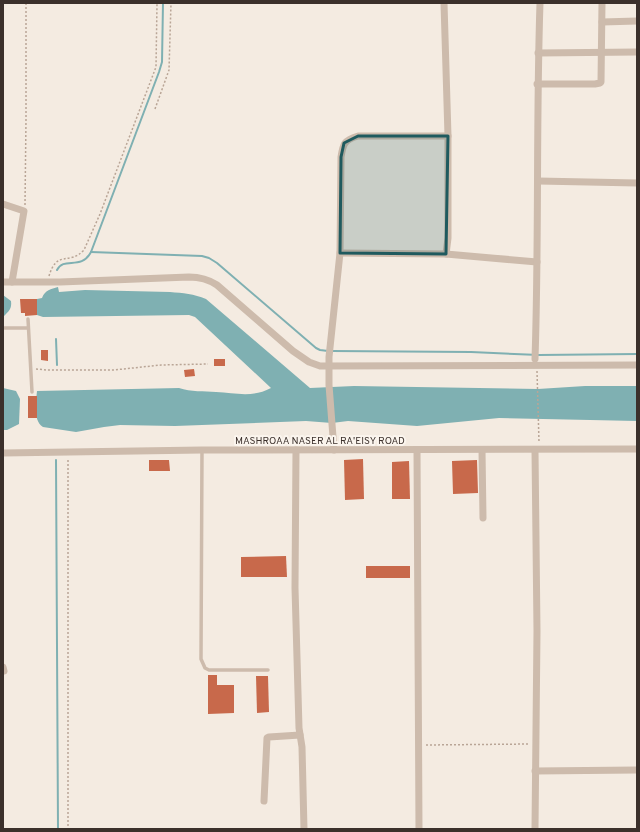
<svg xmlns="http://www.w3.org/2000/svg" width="640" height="832" font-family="Overpass,sans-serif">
<rect width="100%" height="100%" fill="#f4ebe1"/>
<g fill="#7fb0b2">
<path d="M58 287 59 292 85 290 170 292C183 293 194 294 206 299L310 388 354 386 538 389 585 386H637V421L499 418 417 426 348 421 332 423 306 421 175 426 120 425 104 427 76 432 43 427C33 421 36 402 37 391L179 388C191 392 204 391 216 392 236 393 252 398 271 388L195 317 189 315 43 317 37 315V299L42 298C45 290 51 289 58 287Z"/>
<path d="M3 295 11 301C12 309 9 311 3 317Z"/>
<path d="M3 388 16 391 20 399 19 424 7 430H3Z"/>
</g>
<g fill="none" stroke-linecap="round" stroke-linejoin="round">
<g stroke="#7fb0b2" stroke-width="2">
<path d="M91 252 202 256 209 258 217 263 316 348 320 350 328 351"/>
<path d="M57 270C64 256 81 271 91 252L159 72 162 62 163 3"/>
<path d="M56 339 57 365"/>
<path d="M332 351 471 352 539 355 637 354"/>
<path d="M56 460 58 829"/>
</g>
</g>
<g fill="#c8694b">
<path d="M20 299H37V315L25 316V313H21Z"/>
<path d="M41 350H48V361L41 360Z"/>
<rect x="214" y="359" width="11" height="7"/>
<path d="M194 369 195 376 185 377 184 370Z"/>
<rect x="28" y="396" width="9" height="22"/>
<path d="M363 459 364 499 345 500 344 460Z"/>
<path d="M149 460H169L170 471H149Z"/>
<path d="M477 460 478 493 453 494 452 461Z"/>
<path d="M409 461 410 499H392V462Z"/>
<path d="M286 556 287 577H241V557Z"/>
<rect x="366" y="566" width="44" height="12"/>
<path d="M208 675H217V685H234V713L208 714Z"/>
<path d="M256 676H268L269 712 257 713Z"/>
</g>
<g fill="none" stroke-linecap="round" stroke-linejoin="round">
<g stroke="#b9a596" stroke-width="1.5" stroke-dasharray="2 2" stroke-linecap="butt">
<path d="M155 109 169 70 171 3"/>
<path d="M25 205 26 119V3"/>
<path d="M49 276C57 249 69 266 84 250L100 214 156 67 157 3"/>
<path d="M36 369 47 370H114L161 365 208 364"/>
<path d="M537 371 539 442"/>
<path d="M68 460V829"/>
<path d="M426 745 530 744"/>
</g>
<g stroke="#cdbbac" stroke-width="3.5">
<path d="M28 319 32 392"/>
<path d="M3 328H28"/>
<path d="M202 450 201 659 205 668 209 670H268"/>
</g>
<g stroke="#cdbbac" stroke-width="7">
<path d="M444 3 448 136V238L446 254"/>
<path d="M602 22 637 21"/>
<path d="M538 53 637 52"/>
<path d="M537 84H595L600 83 601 82 602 3"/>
<path d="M538 181 637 183"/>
<path d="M3 204 24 211 12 282"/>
<path d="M340 253 446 254 537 262"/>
<path d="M3 282H60L189 277C200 277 208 279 217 285L293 351 309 362 320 366 637 365"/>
<path d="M535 359C539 240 536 122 540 3"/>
<path d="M296 450 295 588 299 728 302 747 304 829"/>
<path d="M334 450 329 385V357L340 253 341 157C343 144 344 140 358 136H448"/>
<path d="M417 450 419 829"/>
<path d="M482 450 483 518"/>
<path d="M3 453 202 450 637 449"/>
<path d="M3 667 4 671"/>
<path d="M535 771 637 770"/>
<path d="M264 801 267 738 269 737 300 735"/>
<path d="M535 829 537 631 535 450"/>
</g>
</g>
<path fill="#1f5a5e" fill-opacity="0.2" stroke="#1f5a5e" stroke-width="3" stroke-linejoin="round" d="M358 136H448L446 254 340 253 341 157 344 143Z"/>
<g text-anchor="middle" stroke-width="4" stroke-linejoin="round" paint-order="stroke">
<g font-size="10" fill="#3b302b" stroke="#fbf5ee">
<text x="320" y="444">MASHROAA NASER AL RA'EISY ROAD</text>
</g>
</g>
<rect width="640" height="832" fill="none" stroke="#3b302b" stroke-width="8"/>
</svg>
